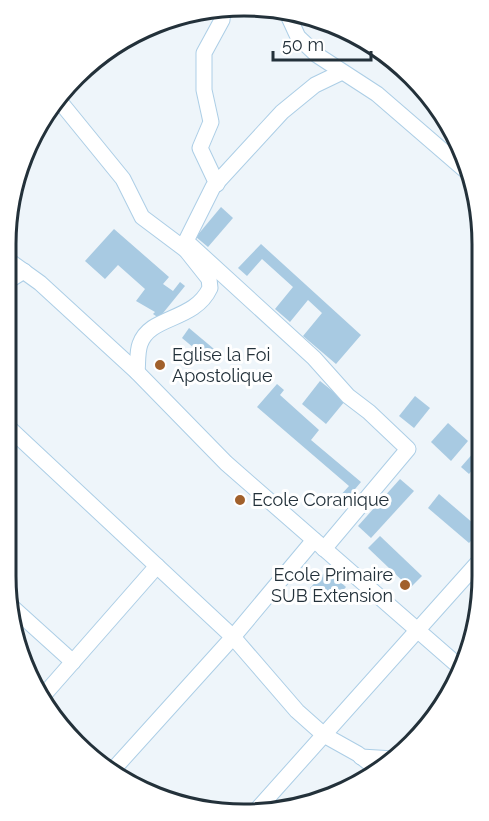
<svg xmlns="http://www.w3.org/2000/svg" width="489" height="821" font-family="Raleway,sans-serif">
<rect width="100%" height="100%" fill="#eef5fa"/>
<g fill="#a8cae2">
<path d="M221 207 233 218 208 247 196 237Z"/>
<path d="M114 229 169 277 163 284 173 291 180 282 185 286 159 318 153 314 155 312 136 301 145 289 118 265 105 279 85 261Z"/>
<path d="M261 244 361 335 336 364 303 336 322 313 308 300 290 322 275 309 293 287 262 259 247 276 238 268Z"/>
<path d="M189 328 214 349 206 358 182 338Z"/>
<path d="M320 381 345 401 326 424 302 404Z"/>
<path d="M277 384 284 390 280 395 319 430 311 440 361 482 344 502 339 497 349 486 257 407Z"/>
<path d="M415 396 430 408 414 428 399 416Z"/>
<path d="M448 423 468 441 451 461 431 442Z"/>
<path d="M475 451 482 458 469 474 461 467Z"/>
<path d="M400 479 414 491 371 538 358 526Z"/>
<path d="M439 494 481 530 469 543 428 508Z"/>
<path d="M380 536 422 576 410 588 368 548Z"/>
<path d="M327 570 346 587 330 605 310 588Z"/>
</g>
<g fill="none" stroke-linecap="round" stroke-linejoin="round">
<defs>
<g id="minor">
<path d="M287 13 298 37 317 55 377 94 465 170"/>
<path d="M57 98 123 179 142 217 186 250"/>
<path d="M217 184 200 148 211 122 204 90V53L222 20 223 9"/>
<path d="M186 241 314 358 348 396 369 412 408 449 324 549"/>
<path d="M8 260 40 283 137 372 226 463 462 669"/>
<path d="M8 281 24 271"/>
<path d="M137 372C138 364 137 352 140 344 150 315 194 322 210 288L209 279 186 250V241L213 187 282 112 315 85 340 73"/>
<path d="M7 426 233 637 297 711 324 735 358 754 380 772"/>
<path d="M11 606 73 662"/>
<path d="M42 697 157 566"/>
<path d="M361 757 394 759"/>
<path d="M111 772 233 637 314 540"/>
<path d="M254 813 482 558"/>
</g>
</defs>
<use href="#minor" stroke="#accee6" stroke-width="17"/>
<use href="#minor" stroke="#fff" stroke-width="15"/>
</g>
<g fill="#a1602b" stroke="#fff" stroke-width="2">
<circle cx="160" cy="365" r="6"/>
<circle cx="240" cy="500" r="6"/>
<circle cx="405" cy="585" r="6"/>
</g>
<g text-anchor="middle" stroke-width="6" stroke-linejoin="round" paint-order="stroke">
<g font-size="18" fill="#23313a" stroke="#fff" text-anchor="start">
<text x="172" y="361">Eglise la Foi<tspan x="172" dy="21">Apostolique</tspan></text>
<text x="252" y="506">Ecole Coranique</text>
<text x="393" y="581" text-anchor="end">Ecole Primaire<tspan x="393" dy="21">SUB Extension</tspan></text>
</g>
</g>
<path d="M0 0H489V821H0ZM244 16H244A228 228 0 0 1 472 244V576A228 228 0 0 1 244 804H244A228 228 0 0 1 16 576V244A228 228 0 0 1 244 16Z" fill="#fff" fill-rule="evenodd"/>
<path fill="none" stroke="#23313a" stroke-width="3" d="M244 16H244A228 228 0 0 1 472 244V576A228 228 0 0 1 244 804H244A228 228 0 0 1 16 576V244A228 228 0 0 1 244 16Z"/>
<path d="M273 51v9h98v-9" fill="none" stroke="#23313a" stroke-width="3"/>
<text x="282" y="51" font-size="18" fill="#23313a" stroke="#ffffff" stroke-width="4.5" paint-order="stroke">50 m</text>
</svg>
